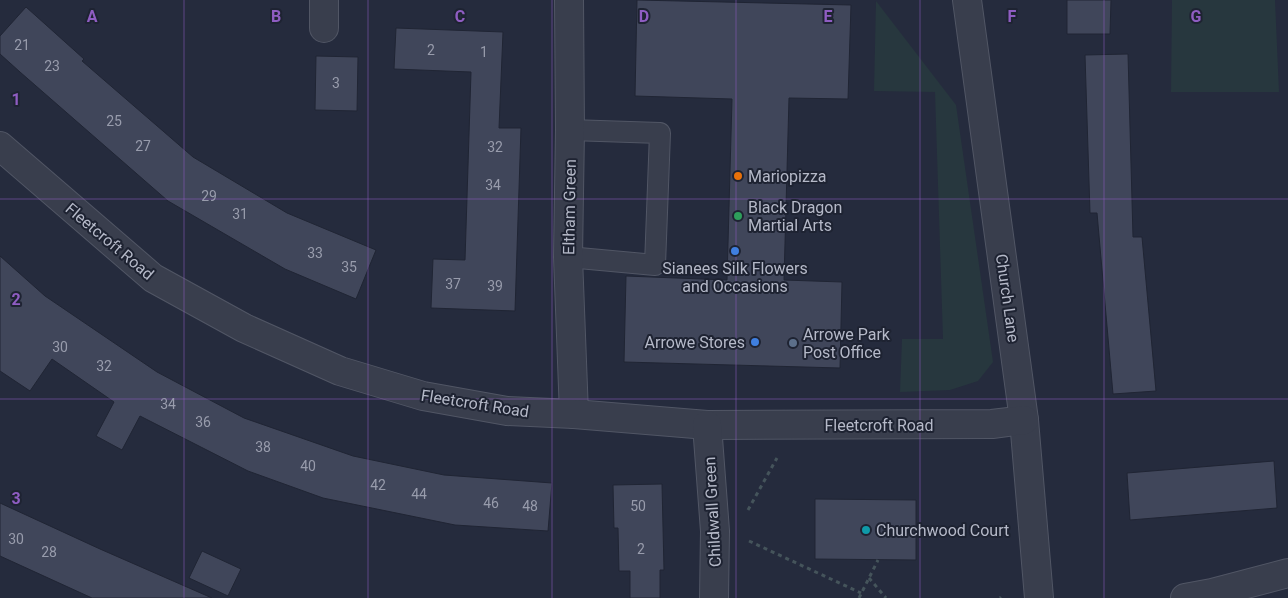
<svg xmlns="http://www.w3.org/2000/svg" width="1288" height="598" font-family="Roboto,sans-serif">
<rect width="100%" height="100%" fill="#252b3d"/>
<g fill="#27373e">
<path d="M1172 0H1275L1279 92H1171Z"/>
<path d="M876 1 956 105 993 362 978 381 950 390 900 392 902 339H943L935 92 874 91Z"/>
</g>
<g fill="#40465a" stroke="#202534">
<path d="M637 0 851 5 848 99 789 98 784 280 842 282 840 368 624 362 626 276 727 280 732 99 635 96Z"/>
<path d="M1067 0H1111L1110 34H1067Z"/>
<path d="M26 7 84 59 82 61 193 157 287 213 376 250 356 299 285 269 168 201 20 72 0 54V36Z"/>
<path d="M396 28 503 32 499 128H521L515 311 431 308 433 259 465 260 471 72 394 69Z"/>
<path d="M1128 54 1133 237H1142L1156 391 1113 394 1097 213H1090L1085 55Z"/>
<path d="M316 56 358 57 357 111 315 110Z"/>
<path d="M0 256 45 296 157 372 244 418 353 456 444 475 552 483 548 531 455 525 323 498 248 471 140 416 122 450 96 436 114 402 52 359 30 391 0 371Z"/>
<path d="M1274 461 1277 508 1130 520 1127 473Z"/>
<path d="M662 484 664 570H660V598H630V571H619L618 528H614L613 485Z"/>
<path d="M815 499 916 500V560L815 559Z"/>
<path d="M0 503 100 549 212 598H92L81 593 0 556Z"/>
<path d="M202 551 241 569 228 596 189 578Z"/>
</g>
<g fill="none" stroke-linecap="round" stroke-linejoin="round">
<defs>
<path id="service" d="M568 257 655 265 660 133 570 130"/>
<g id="minor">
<path d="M569 0 570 130 568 257 574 414"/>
<path d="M967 0 1024 420 1039 598"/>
<path d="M324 28V0"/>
<path d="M0 146 153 278 244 328 340 371 423 396 507 411 574 414 707 425 992 424 1024 420"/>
<path d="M707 425 715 531 714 598"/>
<path d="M1185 598 1212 593 1288 573"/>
</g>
</defs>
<use href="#service" stroke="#515665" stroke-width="22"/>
<use href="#minor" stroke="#515665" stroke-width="30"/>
<g stroke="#45545b" stroke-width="3" stroke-dasharray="4 4" stroke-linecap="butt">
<path d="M748 510 777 458"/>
<path d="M749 541 861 593"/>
<path d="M869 578 886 598"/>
<path d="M859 598 878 560"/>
<path d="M1000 598 1001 597"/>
</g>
<use href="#service" stroke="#393e4d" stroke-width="20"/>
<use href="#minor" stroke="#393e4d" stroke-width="28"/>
</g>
<path fill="none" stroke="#8f5dc2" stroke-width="1" stroke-opacity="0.55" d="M184 0V598M368 0V598M552 0V598M736 0V598M920 0V598M1104 0V598M0 199H1288M0 399H1288"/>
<circle fill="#e8710a" stroke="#1e2332" stroke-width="2" cx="738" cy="176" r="5"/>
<circle fill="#2e9e5b" stroke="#1e2332" stroke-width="2" cx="738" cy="216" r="5"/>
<g fill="#3f7fe0" stroke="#1e2332" stroke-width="2">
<circle cx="735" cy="251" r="5"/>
<circle cx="755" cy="342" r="5"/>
</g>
<circle fill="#5c6f8a" stroke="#1e2332" stroke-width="2" cx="793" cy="343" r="5"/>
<circle fill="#0f9aa8" stroke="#1e2332" stroke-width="2" cx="866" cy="530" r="5"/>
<g text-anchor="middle" stroke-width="4" stroke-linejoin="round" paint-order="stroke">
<g font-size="14" fill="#989cac">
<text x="22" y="50">21</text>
<text x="431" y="55">2</text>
<text x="484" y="57">1</text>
<text x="52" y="71">23</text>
<text x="336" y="88">3</text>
<text x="114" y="126">25</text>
<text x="143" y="151">27</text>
<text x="495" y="152">32</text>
<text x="493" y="190">34</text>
<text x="209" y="201">29</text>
<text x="240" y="219">31</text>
<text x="315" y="258">33</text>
<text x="349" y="272">35</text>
<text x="453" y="289">37</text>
<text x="495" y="291">39</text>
<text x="60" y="352">30</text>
<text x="104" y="371">32</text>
<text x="168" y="409">34</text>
<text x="203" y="427">36</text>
<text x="263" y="452">38</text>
<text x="308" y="471">40</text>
<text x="378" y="490">42</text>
<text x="419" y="499">44</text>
<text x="491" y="508">46</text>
<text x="530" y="511">48</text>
<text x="638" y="511">50</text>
<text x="16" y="544">30</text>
<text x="641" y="554">2</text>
<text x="49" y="557">28</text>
</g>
<g font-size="16" fill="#b5b9c8" stroke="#1e2332" text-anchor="start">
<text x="748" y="182">Mariopizza</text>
<text x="748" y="213">Black Dragon<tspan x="748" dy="18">Martial Arts</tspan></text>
<text x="735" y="274" text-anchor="middle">Sianees Silk Flowers<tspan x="735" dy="18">and Occasions</tspan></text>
<text x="803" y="340">Arrowe Park<tspan x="803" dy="18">Post Office</tspan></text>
<text x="745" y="348" text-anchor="end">Arrowe Stores</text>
<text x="876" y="536">Churchwood Court</text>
</g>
<g font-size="16" fill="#b5b9c8" stroke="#1e2332">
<text transform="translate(569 207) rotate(-89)" y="6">Eltham Green</text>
<text transform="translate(110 241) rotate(40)" y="6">Fleetcroft Road</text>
<text transform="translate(1008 298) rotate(82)" y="6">Church Lane</text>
<text transform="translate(475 403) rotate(9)" y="6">Fleetcroft Road</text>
<text x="879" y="431">Fleetcroft Road</text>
<text transform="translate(712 512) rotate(-93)" y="6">Childwall Green</text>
</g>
</g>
<g font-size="16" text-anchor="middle" font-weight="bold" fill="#8f5dc2" stroke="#1e2332" stroke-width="4" stroke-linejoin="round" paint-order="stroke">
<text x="92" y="22">A</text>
<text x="276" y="22">B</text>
<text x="460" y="22">C</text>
<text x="644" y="22">D</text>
<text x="828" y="22">E</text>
<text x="1012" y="22">F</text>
<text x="1196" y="22">G</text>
<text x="16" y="105">1</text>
<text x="16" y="305">2</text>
<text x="16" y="504">3</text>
</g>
</svg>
